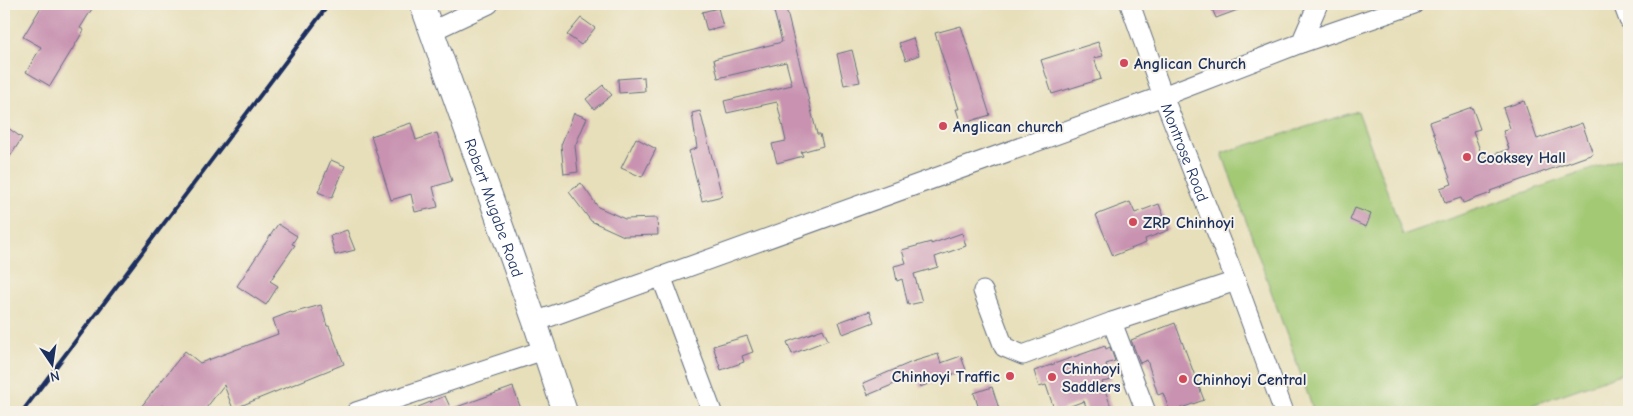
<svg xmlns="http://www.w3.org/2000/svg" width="1633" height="416" font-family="'Comic Neue',sans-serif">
<rect width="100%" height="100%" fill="#f7f3e8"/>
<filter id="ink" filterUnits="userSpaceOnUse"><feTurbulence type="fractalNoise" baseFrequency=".02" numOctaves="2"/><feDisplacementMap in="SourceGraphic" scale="10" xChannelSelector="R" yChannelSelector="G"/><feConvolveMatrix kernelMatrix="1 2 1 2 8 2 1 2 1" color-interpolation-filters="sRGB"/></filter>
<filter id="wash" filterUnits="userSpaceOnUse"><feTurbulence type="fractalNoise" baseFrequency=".0096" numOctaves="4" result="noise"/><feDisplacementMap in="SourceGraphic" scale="20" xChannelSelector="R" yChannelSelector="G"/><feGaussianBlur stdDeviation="1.12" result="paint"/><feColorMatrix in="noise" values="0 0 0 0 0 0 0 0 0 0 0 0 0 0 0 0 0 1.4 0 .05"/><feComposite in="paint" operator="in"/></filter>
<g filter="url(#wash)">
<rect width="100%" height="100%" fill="#e7dfba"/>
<path fill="#a3c974" stroke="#5f7c69" d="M1358 111 1403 235 1629 156V371L1512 412H1314L1222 153Z"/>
<g id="blocks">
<g fill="#c892b0">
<path d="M43 4H95L80 28 84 30 50 86 26 72 41 47 23 37Z"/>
<path d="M772 4H785L817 134H820L823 146 801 152 803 156 777 163 772 144 786 141 777 102 727 113 724 101 792 85 786 62 718 78 714 59 782 42Z"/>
<path d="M1210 4H1251V5L1216 18Z"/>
<path d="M718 8 723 27 707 31 702 12Z"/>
<path d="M581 18 595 28 581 45 567 35Z"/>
<path d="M961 26 990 115 961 124 956 109H959L935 33Z"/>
<path d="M913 38 919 55 906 60 899 43Z"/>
<path d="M1098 42 1103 56 1094 58 1101 79 1052 94 1041 60Z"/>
<path d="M852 50 860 82 844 85 837 54Z"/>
<path d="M644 77 645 91 619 93 618 79Z"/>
<path d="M603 85 612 95 594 109 586 99Z"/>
<path d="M1524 101 1537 139 1582 123 1593 154 1490 191 1491 193 1463 203 1461 198 1445 203 1440 188 1452 184 1430 122 1472 107 1480 129 1473 131 1483 158 1509 149 1503 131 1510 128 1503 108Z"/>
<path d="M700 111 722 196 702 201 689 151 697 148 692 113Z"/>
<path d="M574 113 587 118 575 146 578 172 564 174 561 145Z"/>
<path d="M411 123 416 140 437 133 452 181 433 187 438 207 415 212 411 194 391 200 371 136Z"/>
<path d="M4 125 22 138 4 166Z"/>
<path d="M636 138 656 149 642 177 621 168Z"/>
<path d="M331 160 345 166 332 198 318 192Z"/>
<path d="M581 183 598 207 625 219 657 218 658 235 624 236 591 221 569 192Z"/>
<path d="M1130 202 1135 213 1159 204 1169 230 1145 239 1146 243 1113 256 1096 215Z"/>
<path d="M1355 208 1371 214 1366 227 1350 220Z"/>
<path d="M278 224 297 236 292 244 295 245 270 281 278 286 266 305 237 286Z"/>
<path d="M347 230 355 250 335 255 330 236Z"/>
<path d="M962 233 966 246 935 257 938 267 914 274 922 302 908 305 902 279 897 281 894 266 906 263 902 250 931 242V244Z"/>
<path d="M321 305 327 326H329L344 364 233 409 224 385 203 412H177L171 407 168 410 162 405 157 412H137L185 351 200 363 278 334 273 319 291 312 292 313Z"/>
<path d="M870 311 874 322 843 334 839 322Z"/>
<path d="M1175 323 1204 400 1170 412 1163 393 1158 395 1147 360 1140 363 1131 340Z"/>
<path d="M823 329 828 340 792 354 787 342Z"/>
<path d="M747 336 753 352 742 356 744 362 721 370 713 346Z"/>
<path d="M1105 346 1106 349 1110 347 1115 361 1106 364 1111 380 1102 382 1113 412H1088L1084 401 1055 412 1046 385 1039 387 1034 371Z"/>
<path d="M938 354 941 363 961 356 966 370 920 387 916 375 868 395 863 383 912 362Z"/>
<path d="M513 387 522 412H406L445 396 451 409Z"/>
<path d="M992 387 1000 412H980L974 393Z"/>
</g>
</g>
</g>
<g filter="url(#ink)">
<use href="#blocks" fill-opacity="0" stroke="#626d7e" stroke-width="1"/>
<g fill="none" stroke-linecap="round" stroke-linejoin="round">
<defs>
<g id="minor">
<path id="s1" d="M1130 4 1163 96 1236 281 1284 412"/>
<path d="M1623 4 1629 20"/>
<path d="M432 31 489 4"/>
<path d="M1301 43 1318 4"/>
<path d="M661 276 712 412"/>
<path d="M983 291 1004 347 1023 355 1112 322 1236 281"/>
<path d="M535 322 1163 96 1301 43 1415 4"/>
<path d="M1112 322 1146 412"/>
<path d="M356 412 544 350"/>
</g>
<g id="major">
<path id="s2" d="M422 4 535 322 565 412"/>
</g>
</defs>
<use href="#minor" stroke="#626d7e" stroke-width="21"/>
<use href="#major" stroke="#626d7e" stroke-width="26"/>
<use href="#minor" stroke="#fff" stroke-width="19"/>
<use href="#major" stroke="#fff" stroke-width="24"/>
<path stroke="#1b2f5e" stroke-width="4" d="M22 412 329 4"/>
</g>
</g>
<g fill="#d1495b" stroke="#f7f3e8" stroke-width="2">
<circle cx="1124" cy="63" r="5"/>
<circle cx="943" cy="126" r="5"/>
<circle cx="1467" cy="157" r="5"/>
<circle cx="1133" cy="222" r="5"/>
<circle cx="1010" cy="376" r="5"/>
<circle cx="1052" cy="377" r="5"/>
<circle cx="1183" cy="379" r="5"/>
</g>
<g text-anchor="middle" stroke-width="4" stroke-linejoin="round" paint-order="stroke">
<g font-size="16" font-weight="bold" fill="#1b2f5e" stroke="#f7f3e8" text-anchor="start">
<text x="1134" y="69">Anglican Church</text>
<text x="953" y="132">Anglican church</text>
<text x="1477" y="163">Cooksey Hall</text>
<text x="1143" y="228">ZRP Chinhoyi</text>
<text x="1062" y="374">Chinhoyi<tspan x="1062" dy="18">Saddlers</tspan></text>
<text x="1000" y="382" text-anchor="end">Chinhoyi Traffic</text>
<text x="1193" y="385">Chinhoyi Central</text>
</g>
<g font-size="16" fill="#1b2f5e" stroke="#f7f3e8">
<text dy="6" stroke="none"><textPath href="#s1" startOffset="158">Montrose Road</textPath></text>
<text dy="6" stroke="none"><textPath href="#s2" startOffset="216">Robert Mugabe Road</textPath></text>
</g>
</g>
<rect width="1633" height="416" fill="none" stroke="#f7f3e8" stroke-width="20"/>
<g transform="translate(52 364) rotate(167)" stroke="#f7f3e8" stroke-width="4" paint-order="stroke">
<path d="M0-4L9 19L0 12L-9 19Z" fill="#1b2f5e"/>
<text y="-8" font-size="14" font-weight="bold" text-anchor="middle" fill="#1b2f5e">N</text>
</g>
</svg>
